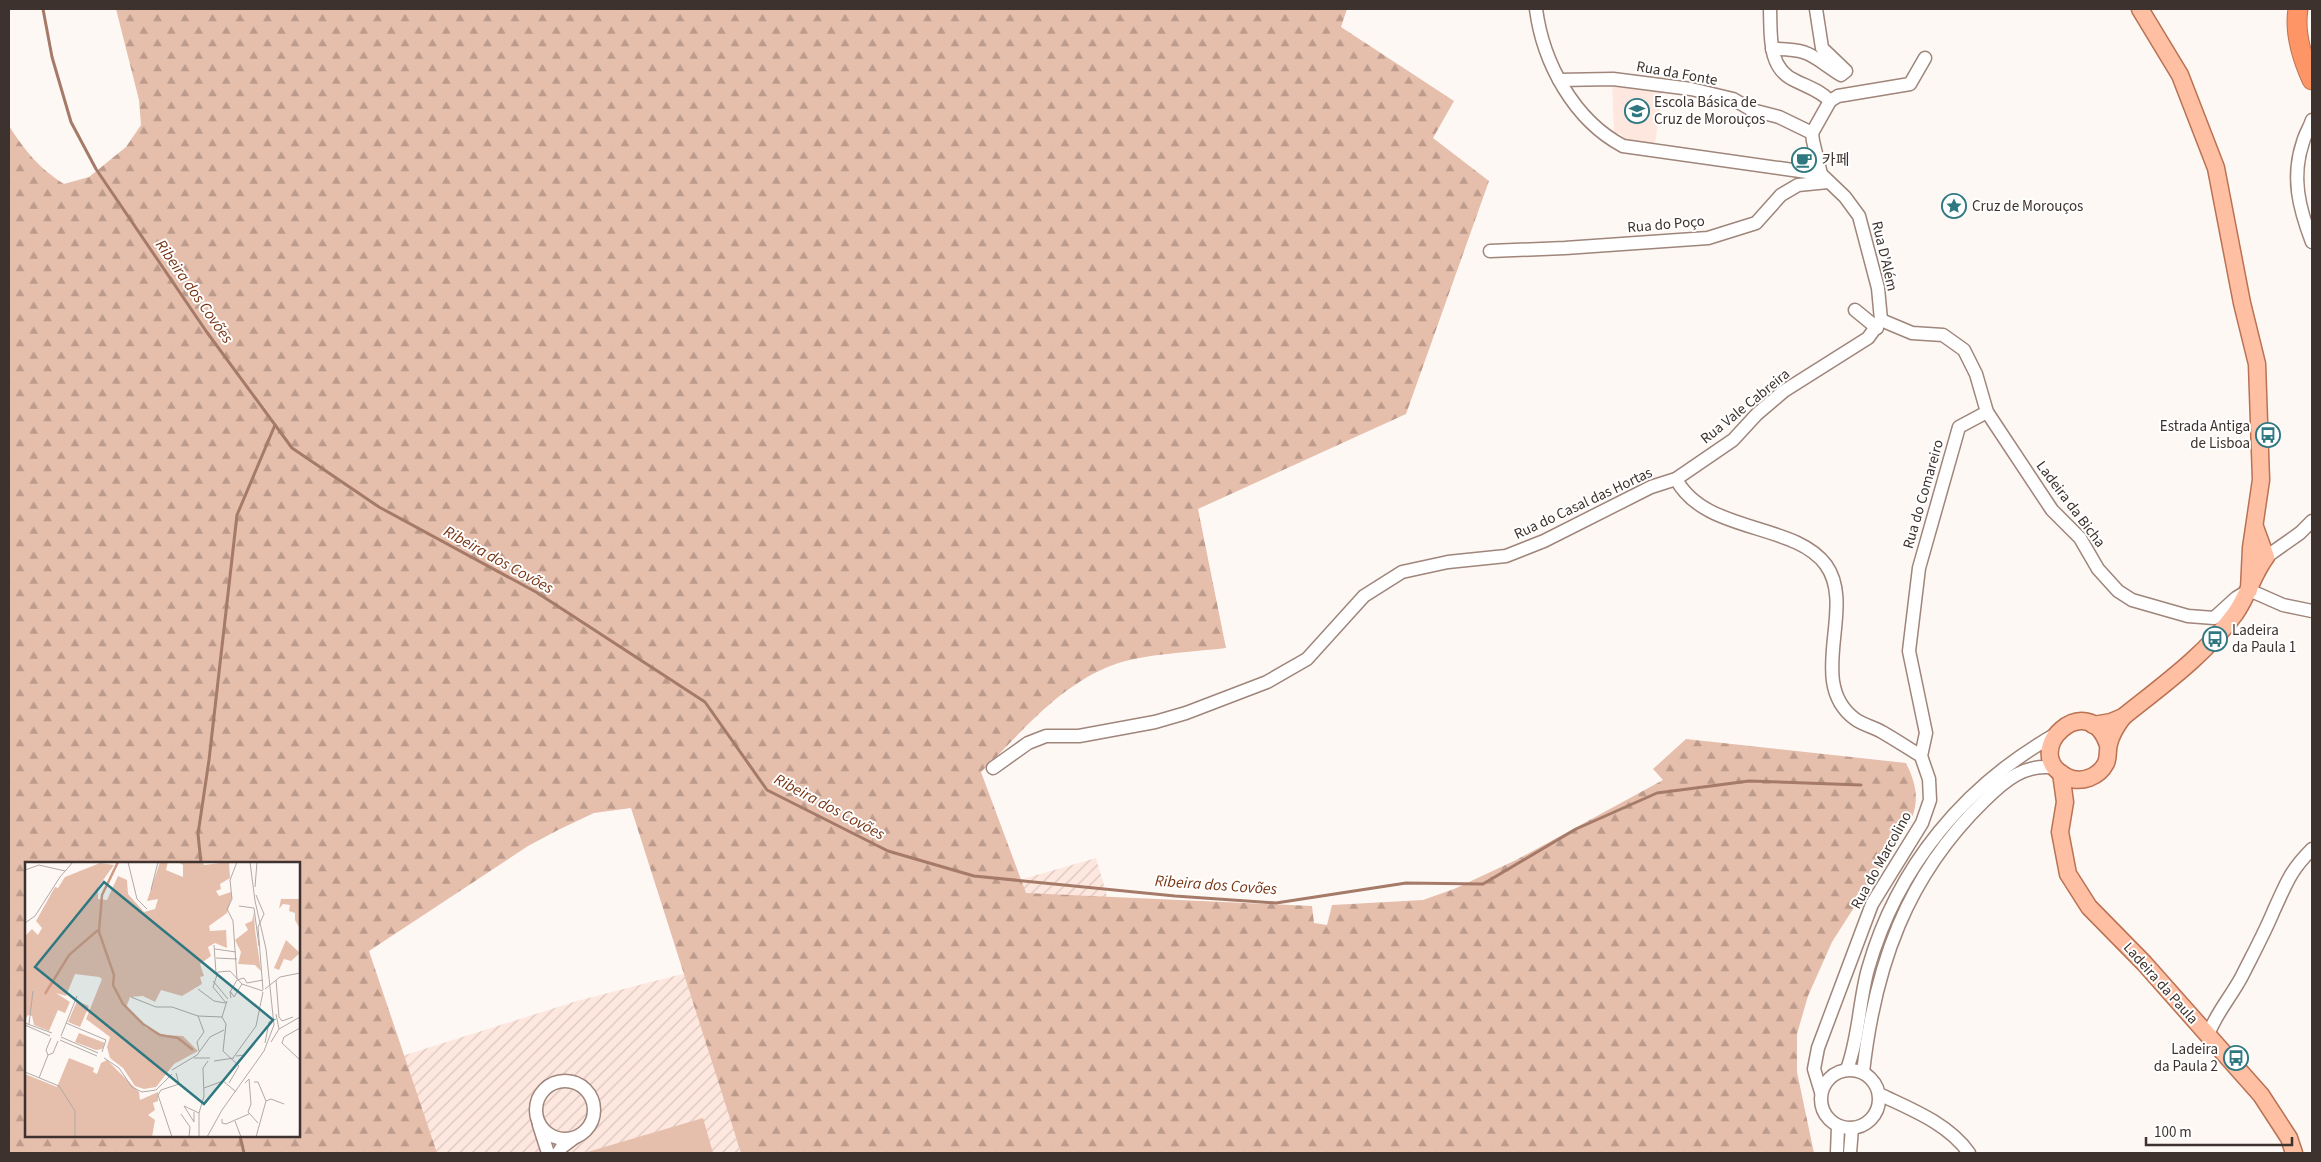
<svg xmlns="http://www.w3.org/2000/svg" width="2321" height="1162" font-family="'Source Sans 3','Noto Sans KR',sans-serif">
<defs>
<pattern id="industrial-furrows" width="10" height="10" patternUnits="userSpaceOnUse" patternTransform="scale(1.25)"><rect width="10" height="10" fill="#fde7de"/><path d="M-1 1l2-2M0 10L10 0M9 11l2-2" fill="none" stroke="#dac7bf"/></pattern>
<pattern id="forest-firs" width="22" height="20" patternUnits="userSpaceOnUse" patternTransform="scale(1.25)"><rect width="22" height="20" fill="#e6beac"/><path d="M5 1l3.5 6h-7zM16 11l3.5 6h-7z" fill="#bc9b8c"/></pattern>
</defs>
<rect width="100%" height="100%" fill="#fef8f5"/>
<path fill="#fde7de" d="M1612 82 1663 89 1655 144 1625 139 1621 134 1614 133Z"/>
<path fill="url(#industrial-furrows)" d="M1096 858 1182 1153H103L299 1136 326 1080 577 1001 772 951Z"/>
<path fill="#e6beac" d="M703 1118 713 1153H584Z"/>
<path fill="url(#forest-firs)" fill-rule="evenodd" d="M116 9H1347L1341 27 1454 101 1433 138 1489 181 1406 414 1198 509 1226 648C1194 652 1141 654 1113 665 1059 685 1021 733 981 772L1026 893 1312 906 1314 923 1327 925 1332 905 1423 900 1454 889 1516 860 1663 780 1653 769 1686 739 1906 763C1915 781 1919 796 1913 815L1832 942 1808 996 1797 1034V1072L1814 1153H741L631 808 594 813 560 829 528 846 369 951 437 1153H9V126C25 151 39 168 64 184L89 177 126 147 141 125 139 100ZM26 863H299V1136H26Z"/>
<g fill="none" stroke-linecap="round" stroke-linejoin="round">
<g stroke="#a57a68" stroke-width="3">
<path d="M43 9 52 57 71 122 96 169 206 331 292 448 379 507 536 592 705 702 767 790 888 851 974 876 1175 896 1276 903 1406 883 1483 884 1576 829 1657 793 1749 781 1861 785"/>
<path d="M201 863 198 834 209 760 237 515 275 425"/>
<path d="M240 1136 244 1153"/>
</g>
<defs>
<g id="minor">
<path d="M1536 9C1543 63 1574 120 1623 146L1821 174"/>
<path d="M1770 9C1771 35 1767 69 1796 81 1808 87 1821 91 1830 101"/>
<path d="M1772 49C1811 49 1810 55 1841 75L1846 71 1822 48 1816 9"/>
<path d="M1559 80 1613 79 1691 89 1733 99 1752 110 1779 117 1812 133"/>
<path d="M1830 101 1812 133 1813 141 1821 174 1845 197 1859 216 1878 288 1881 320"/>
<path d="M1830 101 1838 96 1910 84 1925 58"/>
<path d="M2312 120C2310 127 2305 134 2303 142 2291 177 2299 208 2312 242"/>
<path d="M1490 251 1565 248 1708 238 1756 223 1781 195 1798 185 1828 182"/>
<path d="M1855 310 1877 328"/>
<path d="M1881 320 1912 333 1943 335 1964 350 1976 374 1987 412 2052 510 2080 538 2098 569 2118 591 2132 600 2188 616 2214 618 2236 598 2249 590 2283 605 2312 611"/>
<path d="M1676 479C1705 534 1795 522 1826 565 1857 608 1805 682 1855 719 1863 725 1874 727 1882 732 1896 740 1908 748 1921 756L1929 779 1930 800 1922 823 1872 904 1818 1048 1814 1069 1821 1092"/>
<path d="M2259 555 2266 557 2300 533 2312 521"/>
<path d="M1921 756 1926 733 1909 651 1919 568 1959 427 1987 412"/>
<path d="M993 768 1028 743 1046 736H1079L1155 722 1186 713 1267 682 1307 659 1364 596 1402 572 1448 562 1506 556 1544 541 1651 487 1676 479 1733 440 1757 414 1784 391 1868 338 1881 320"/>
<path d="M2208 1035C2216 1013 2231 997 2242 976 2253 954 2265 932 2274 910 2287 882 2290 871 2312 849"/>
<path d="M1847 1069C1859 1038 1859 1001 1868 969 1897 867 1964 786 2056 734"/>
<circle cx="1850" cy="1099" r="29"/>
<path d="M1863 1072C1875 966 1906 877 1984 801 2004 781 2026 762 2056 768"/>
<circle cx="565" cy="1110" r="29"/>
<path d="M1879 1094C1910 1109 1948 1123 1969 1153"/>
<path d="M539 1125 548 1153"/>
<path d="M558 1153 562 1147 574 1138"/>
<path d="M1837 1153 1838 1126"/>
<path d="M1850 1153 1852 1128"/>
</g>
<g id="major">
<path d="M2140 9 2180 75 2216 168 2242 303 2257 364 2261 480 2251 548 2249 590"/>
<path d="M2093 725 2111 722 2123 717C2163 685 2205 655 2235 614 2248 596 2253 574 2266 557L2255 527"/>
<path d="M2108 745C2089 686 2017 752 2067 777 2081 784 2099 777 2106 763 2109 756 2107 750 2109 744 2111 734 2117 725 2123 717"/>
<path d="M2061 773 2065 802 2060 832 2068 874 2089 907 2144 963 2261 1095 2289 1138 2294 1153"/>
</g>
<path id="highway" d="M2298 9C2294 33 2302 58 2312 80"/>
</defs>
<use href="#minor" stroke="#9f857a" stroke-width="15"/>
<use href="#major" stroke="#ba7252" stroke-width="19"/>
<use href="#highway" stroke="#ba7252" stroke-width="21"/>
<use href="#minor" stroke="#fff" stroke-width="12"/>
<use href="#major" stroke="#febfa3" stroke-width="16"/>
<use href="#highway" stroke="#fe9566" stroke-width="19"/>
</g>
<defs>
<symbol id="school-ring" viewBox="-11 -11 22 22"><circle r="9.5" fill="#fff" stroke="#307881" stroke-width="1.5"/><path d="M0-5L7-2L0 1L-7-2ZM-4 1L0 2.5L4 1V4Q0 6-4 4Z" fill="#307881"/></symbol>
<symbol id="cafe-ring" viewBox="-11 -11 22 22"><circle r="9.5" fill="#fff" stroke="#307881" stroke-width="1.5"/><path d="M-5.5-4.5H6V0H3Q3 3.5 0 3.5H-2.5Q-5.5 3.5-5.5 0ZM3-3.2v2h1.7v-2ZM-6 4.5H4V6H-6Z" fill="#307881"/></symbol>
<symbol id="sight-ring" viewBox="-11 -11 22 22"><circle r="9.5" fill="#fff" stroke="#307881" stroke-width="1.5"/><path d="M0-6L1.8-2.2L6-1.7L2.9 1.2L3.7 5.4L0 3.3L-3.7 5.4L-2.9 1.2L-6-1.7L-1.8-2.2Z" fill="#307881"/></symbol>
<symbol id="bus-ring" viewBox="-11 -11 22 22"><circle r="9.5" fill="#fff" stroke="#307881" stroke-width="1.5"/><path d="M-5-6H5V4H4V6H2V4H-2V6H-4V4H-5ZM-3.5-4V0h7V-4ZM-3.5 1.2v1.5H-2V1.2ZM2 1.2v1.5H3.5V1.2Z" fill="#307881"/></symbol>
</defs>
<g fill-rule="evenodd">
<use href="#school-ring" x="1623" y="97" width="28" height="28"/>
<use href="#cafe-ring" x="1790" y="146" width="28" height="28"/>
<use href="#sight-ring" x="1940" y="192" width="28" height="28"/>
<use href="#bus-ring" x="2254" y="421" width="28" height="28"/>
<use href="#bus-ring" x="2201" y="625" width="28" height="28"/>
<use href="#bus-ring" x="2222" y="1044" width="28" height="28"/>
</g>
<g text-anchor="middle" stroke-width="4" stroke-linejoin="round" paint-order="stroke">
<g font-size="15" fill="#3d322d" stroke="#fff">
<text transform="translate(1677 73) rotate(10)" y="5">Rua da Fonte</text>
<text transform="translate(1666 224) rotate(-5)" y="5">Rua do Poço</text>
<text transform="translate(1885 256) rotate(77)" y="5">Rua D'Além</text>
<text transform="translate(1745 406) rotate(-39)" y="5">Rua Vale Cabreira</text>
<text transform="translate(1923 494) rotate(-74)" y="5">Rua do Comareiro</text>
<text transform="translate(1583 503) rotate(-25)" y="5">Rua do Casal das Hortas</text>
<text transform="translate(2071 504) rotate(53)" y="5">Ladeira da Bicha</text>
<text transform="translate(1881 860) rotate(-61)" y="5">Rua do Marcolino</text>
<text transform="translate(2161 983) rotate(48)" y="5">Ladeira da Paula</text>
</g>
<g font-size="15" fill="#3d322d" stroke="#fff" text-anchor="start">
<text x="1654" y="107">Escola Básica de<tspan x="1654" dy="17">Cruz de Morouços</tspan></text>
<text x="1822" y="165">카페</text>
<text x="1972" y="211">Cruz de Morouços</text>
<text x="2250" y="431" text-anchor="end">Estrada Antiga<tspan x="2250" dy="17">de Lisboa</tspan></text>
<text x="2232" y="635">Ladeira<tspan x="2232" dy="17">da Paula 1</tspan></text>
<text x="2218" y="1054" text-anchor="end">Ladeira<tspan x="2218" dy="17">da Paula 2</tspan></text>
</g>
<g font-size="16" font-style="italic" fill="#793513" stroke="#fff">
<text transform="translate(195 291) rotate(55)" y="6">Ribeira dos Covões</text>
<text transform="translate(499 559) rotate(29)" y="6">Ribeira dos Covões</text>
<text transform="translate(830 806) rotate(28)" y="6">Ribeira dos Covões</text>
<text transform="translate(1216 884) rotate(4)" y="6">Ribeira dos Covões</text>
</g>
</g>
<g transform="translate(25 862)">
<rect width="275" height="275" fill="#fef8f5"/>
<path d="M52 139 64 144 55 165 43 160ZM54 171 80 181 77 187 71 188 50 180Z" fill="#e6beac"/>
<path d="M135 0H143L141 8 158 15V3L153 0H178L179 3 204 0 205 16 195 22 196 27 191 29 194 34 206 30 207 35 202 51 184 64 185 69 201 68 202 86 190 81 183 85 186 94 175 102 179 114 175 115 177 122 157 134 136 128 130 140 118 134 105 135 101 146 121 166 139 173 158 174 173 189 149 202 131 225 119 227 110 224 98 206 85 196 82 185 85 175 61 157 77 117 74 115 50 112 41 134 31 131 45 140 40 151 33 148 24 169 9 163 7 154 3 153 0 158V74L7 67 13 73 17 66 11 59 30 25 33 26 40 15 75 1 89 3 73 25V37L82 38 93 14 102 18 103 32 119 50 130 47 133 37 122 39ZM256 37H275V67L270 58V51L264 49 265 43 258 42 254 47ZM229 50 230 68 236 109 230 103 213 102 216 90 210 78 223 68 220 62 227 59ZM261 78 275 91 266 99 259 97 254 108 249 106ZM44 196 69 206 68 210 72 212 76 201 82 198 114 230 115 238 133 230V239L128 241 130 248 123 253 130 258 127 275H0V212L32 225Z" fill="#e6beac"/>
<path fill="none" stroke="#d19981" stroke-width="2.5" d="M93 0 77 33 74 70 89 113 88 123 98 142 118 162 135 173 153 176 168 188M20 132 44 93 73 68"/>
<path fill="none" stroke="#b1a9a5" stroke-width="1" d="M103 0 112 37 122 47M212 0 205 18 207 37 202 47 208 59 212 117M0 8 14 3 40 9M230 25 232 0M126 28 133 0M231 33 239 52 233 65 238 128M214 44 229 46 234 84M0 61 10 54 35 15 48 0M189 83 191 111M190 87 211 90M191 96 212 97M251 118 254 155 257 159 268 155M188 119 203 137M173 127 189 139 200 141M240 127 255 115 275 111M205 129 209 135 217 122M106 135 131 145H147L173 154 197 155M206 136 205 130 212 118 219 116 222 121 238 118M201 141 188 125 193 110 205 109 217 122 238 129M173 154 179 170 172 180 174 189M197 155 201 162 198 189 214 204 204 221M197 155 202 139M0 161 27 171M41 161 81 178 77 190M4 162 8 129M0 163 25 174M275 166 259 175 257 181 275 198M254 167 275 155M36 174 52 134M36 175 73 191M26 176 21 188 23 193 28 191 33 179M35 178 72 194M246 180 254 167 251 152M240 181 244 160 251 157M211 194 220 193 242 164M79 196 94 206 107 225 117 230 131 228 147 212M169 196H185M208 196 231 164 238 130M189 199 209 196M147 208 172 193 185 175 199 168M0 210 34 224 50 249V275M14 216 23 193M229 220H233L241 239 231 275M220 221 224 217 226 242 223 250 233 261M179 226 198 219 210 229M241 239 246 237 259 242M169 250V260L159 244 174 251M156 252 165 265 164 275M197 257V261L201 262 224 252M210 259 216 275M147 275 133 233 136 228 154 222 151 211M174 275V251L179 234 178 206 183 199M182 275 197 248 239 189 249 163 241 87 230 39 225 0"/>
<path fill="#307881" fill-opacity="0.15" stroke="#307881" stroke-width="2.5" d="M79 20 248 158 179 242 10 105Z"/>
<rect width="275" height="275" fill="none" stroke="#3d322d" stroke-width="2.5"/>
</g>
<rect width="2321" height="1162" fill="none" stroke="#3d322d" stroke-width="20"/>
<path d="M2146 1137v8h146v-8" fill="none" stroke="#3d322d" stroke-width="2.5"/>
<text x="2154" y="1137" font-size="15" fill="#3d322d" stroke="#ffffff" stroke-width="4" paint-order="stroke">100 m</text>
</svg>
